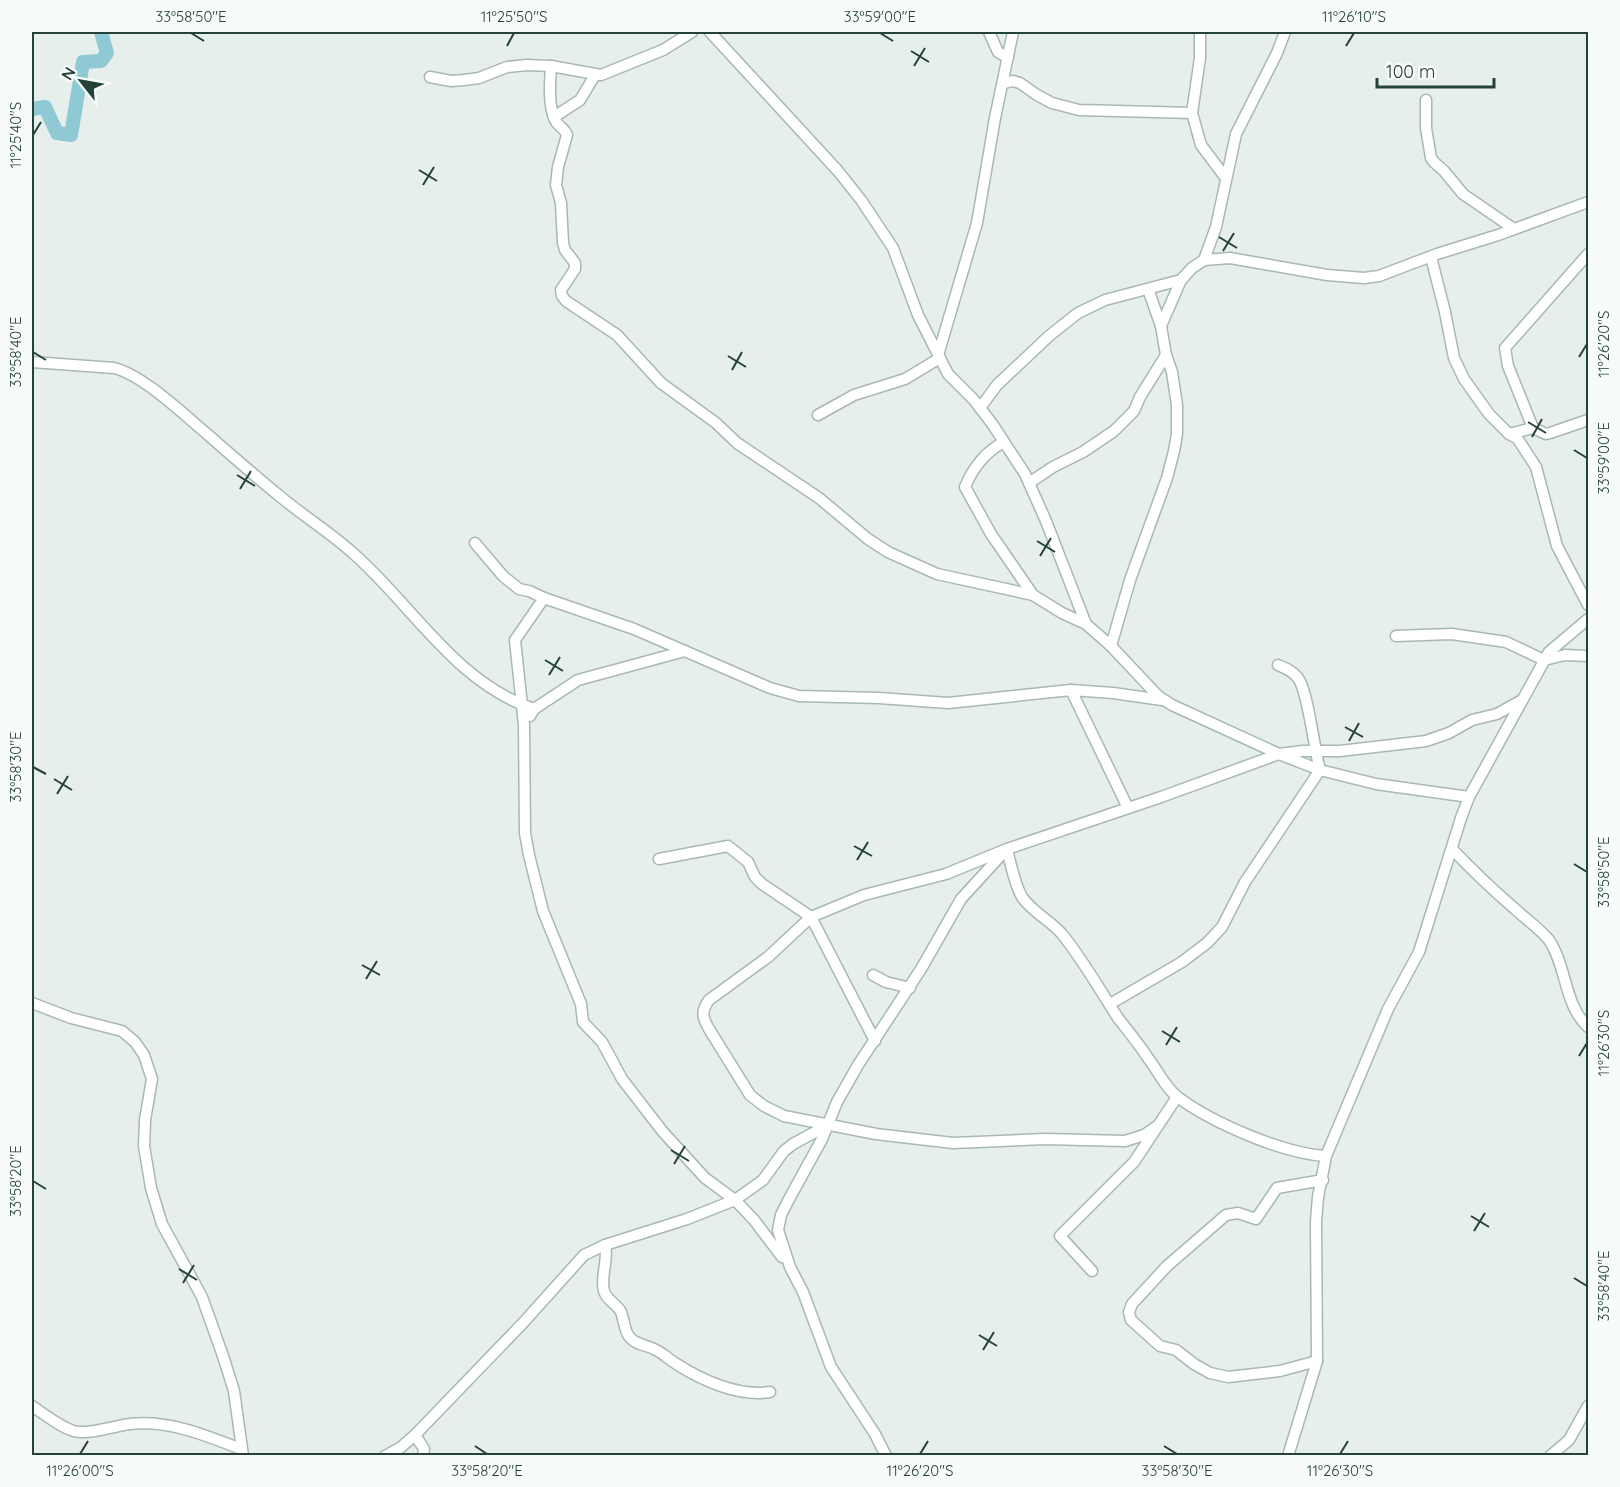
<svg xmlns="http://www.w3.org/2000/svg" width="1620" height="1487" font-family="Quicksand,sans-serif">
<rect width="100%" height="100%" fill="#e6efeb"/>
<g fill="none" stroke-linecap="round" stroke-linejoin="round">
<path stroke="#8ec9d4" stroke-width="14" d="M32 109 45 107 57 133 71 135 83 62 101 61 107 53 101 32"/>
<defs>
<g id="minor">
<path d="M710 32 838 171 861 200 893 248 918 315 948 374 974 400 993 425 1025 474 1046 521 1086 624"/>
<path d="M989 32 998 52 1008 58"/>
<path d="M551 66C550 83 548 105 555 120 558 127 564 127 567 135L558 167 556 185 561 203 563 243 565 250 575 263V269L561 290 562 296 566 301 617 335 661 383 716 423 737 443 819 498 868 539 888 552 937 574 1033 595 1062 613 1086 624 1111 646 1158 696 1172 705 1279 754 1320 770 1376 784 1469 797"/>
<path d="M430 77 451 81 464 80 479 78 507 67 527 65 551 66 601 75 663 50 692 32"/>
<path d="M1003 83 1013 81 1020 83 1037 95 1052 103 1079 110 1192 113 1201 145 1225 177"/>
<path d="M1426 100V128L1431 158 1434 162 1444 171 1463 194 1514 229"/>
<path d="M1192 113 1200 58V32"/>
<path d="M554 117 580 100 595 75"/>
<path d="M1431 257 1445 312 1454 358 1464 379 1489 414 1509 434 1517 438 1536 467 1557 546 1588 605"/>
<path d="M1204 260 1216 227 1236 134 1277 53 1285 32"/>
<path d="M1148 289 1161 326"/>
<path d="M938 355 977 223 995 118 1013 32"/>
<path d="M32 362 114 368C143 375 183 414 206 433 231 455 256 477 282 498 305 517 332 534 354 554 413 606 456 683 534 709"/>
<path d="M980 408 997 385 1049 336 1078 313 1105 300 1181 280 1192 268 1204 260 1230 258 1327 275 1364 278 1379 276 1437 254 1498 235 1588 202"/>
<path d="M818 415 854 395 905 379 940 358"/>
<path d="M1533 428 1508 366 1505 348 1588 254"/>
<path d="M1509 434 1533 428 1546 434 1550 433 1588 420"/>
<path d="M1004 442C986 451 972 469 965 487L991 534 1033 595"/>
<path d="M1029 483 1053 467 1083 452 1114 431 1134 411 1140 397 1166 355"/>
<path d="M475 543 503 576 519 589 529 591 544 598 634 629 770 688 799 696 879 698 948 703 1071 690 1113 693 1162 700"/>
<path d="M544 598 515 640 524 725 525 833 529 855 543 911 581 1004 583 1022 602 1042 622 1079 663 1132 705 1178 735 1200 763 1180 784 1151 793 1144 828 1125"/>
<path d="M1396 636 1452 634 1506 642 1544 660 1565 655 1588 656"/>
<path d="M1111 646 1130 580 1167 478 1174 451 1177 434V405L1172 372 1166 355 1161 326 1181 280"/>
<path d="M1071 690 1128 808"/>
<path d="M530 716 534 709 578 680 685 651"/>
<path d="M1007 849C1011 865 1014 883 1022 897 1033 913 1050 920 1062 934 1083 960 1100 990 1118 1018 1128 1031 1139 1044 1148 1058 1158 1071 1166 1089 1179 1098 1213 1123 1284 1154 1326 1156"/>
<path d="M1452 849C1472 870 1493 890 1515 909 1527 920 1539 928 1549 940 1567 967 1564 1005 1588 1027"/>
<path d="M659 859 728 846 748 862 755 877 762 884 811 917 875 1041"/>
<path d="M873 975 886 982 910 988"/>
<path d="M32 1003 71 1018 122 1031 135 1042 144 1055 152 1079 145 1120 144 1146 151 1188 162 1224 202 1297 223 1356 234 1391 243 1456"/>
<path d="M1110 1004 1182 962 1207 943 1222 927 1245 882 1320 770C1314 749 1308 691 1298 678 1293 671 1285 668 1278 665"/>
<path d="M1157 1126 1144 1135 1125 1141 1045 1139 953 1143 876 1134 784 1116 764 1106 750 1095 709 1029C702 1017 701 1011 709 1000L768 957 811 917 864 895 946 874 1007 849 1161 797 1279 754 1303 751H1340L1426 741 1449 733 1472 720 1497 714 1522 700"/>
<path d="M605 1245C609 1260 600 1276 604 1291 607 1301 617 1304 621 1312 625 1322 624 1335 634 1341 640 1345 649 1346 656 1350 663 1353 668 1359 675 1363 701 1380 738 1397 770 1392"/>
<path d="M1092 1271 1060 1236 1134 1162 1177 1097"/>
<path d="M1317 1361 1280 1371 1228 1377 1210 1373 1194 1364 1176 1350 1160 1346 1131 1320 1129 1312 1132 1304 1167 1266 1226 1215 1238 1213 1256 1219 1277 1188 1323 1180"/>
<path d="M32 1406C43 1413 66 1432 80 1432 96 1433 114 1426 130 1424 169 1420 205 1435 241 1449"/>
<path d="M415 1435 424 1449 423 1456"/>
<path d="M385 1456 400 1448 415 1435 523 1323 584 1255 605 1245 687 1219 735 1200 754 1220 782 1257"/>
<path d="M886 1456 875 1434 831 1367 803 1292 790 1267 778 1230 781 1215 788 1201 822 1139 837 1102 858 1065 921 969 961 899 1003 853"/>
<path d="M1288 1456 1317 1361 1316 1222 1318 1197 1326 1156 1388 1009 1419 952 1461 818 1469 797 1549 652 1588 619"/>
<path d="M1550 1456 1569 1440 1588 1406"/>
</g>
</defs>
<use href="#minor" stroke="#a8b8b2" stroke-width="13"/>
<use href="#minor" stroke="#fff" stroke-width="10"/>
</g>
<path fill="none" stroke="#24423a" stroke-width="2" d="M191 33 204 41M880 33 893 41M507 46 514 33M1346 46 1354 33M911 51 929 62M914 66 925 48M33 135 41 122M419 170 437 181M423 185 434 167M1219 237 1237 248M1223 251 1234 233M33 352 46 360M728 356 746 367M1579 357 1587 344M732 370 742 352M1528 422 1546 433M1532 437 1542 419M1574 450 1587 458M237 475 255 486M240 489 251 471M1037 541 1055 552M1040 556 1051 538M545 660 563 671M549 675 560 657M1345 727 1363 737M1349 741 1359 723M33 767 46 774M54 779 72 790M57 794 68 776M854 846 872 856M857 860 868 842M1574 864 1587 872M362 965 380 975M366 979 377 961M1162 1031 1180 1042M1166 1045 1177 1027M1579 1056 1587 1043M671 1150 689 1161M674 1164 685 1146M33 1181 46 1189M1471 1216 1489 1227M1474 1231 1485 1213M179 1269 197 1280M1574 1278 1587 1286M183 1283 194 1265M979 1335 997 1346M983 1350 994 1332M475 1446 487 1454M1164 1446 1177 1454M80 1454 88 1441M920 1454 928 1441M1340 1454 1348 1441"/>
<rect width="1620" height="1487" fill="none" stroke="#f7fbf9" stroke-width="66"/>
<g transform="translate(81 81) rotate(301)" stroke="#f7fbf9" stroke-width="4.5" paint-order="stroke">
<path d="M0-4.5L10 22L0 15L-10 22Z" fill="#24423a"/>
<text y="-9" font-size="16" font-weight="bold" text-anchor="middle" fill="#24423a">N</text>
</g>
<path d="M1377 78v9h117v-9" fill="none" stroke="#24423a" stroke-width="3"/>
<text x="1386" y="78" font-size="18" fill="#24423a" stroke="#f7fbf9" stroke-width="4.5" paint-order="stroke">100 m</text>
<rect x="33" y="33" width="1554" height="1421" fill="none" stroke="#24423a" stroke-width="2"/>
<g font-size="15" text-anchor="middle" fill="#24423a">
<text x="191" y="22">33°58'50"E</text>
<text x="514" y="22">11°25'50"S</text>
<text x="880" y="22">33°59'00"E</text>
<text x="1354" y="22">11°26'10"S</text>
<text transform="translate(16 135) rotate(-90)" y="5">11°25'40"S</text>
<text transform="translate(1604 344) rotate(-90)" y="5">11°26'20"S</text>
<text transform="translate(16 352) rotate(-90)" y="5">33°58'40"E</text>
<text transform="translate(1604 458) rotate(-90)" y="5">33°59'00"E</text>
<text transform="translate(16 767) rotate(-90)" y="5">33°58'30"E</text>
<text transform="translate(1604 872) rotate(-90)" y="5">33°58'50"E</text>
<text transform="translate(1604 1043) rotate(-90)" y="5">11°26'30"S</text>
<text transform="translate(16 1181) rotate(-90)" y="5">33°58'20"E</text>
<text transform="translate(1604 1286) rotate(-90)" y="5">33°58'40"E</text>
<text x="80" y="1476">11°26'00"S</text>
<text x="487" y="1476">33°58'20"E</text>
<text x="920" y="1476">11°26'20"S</text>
<text x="1177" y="1476">33°58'30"E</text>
<text x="1340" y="1476">11°26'30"S</text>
</g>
</svg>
